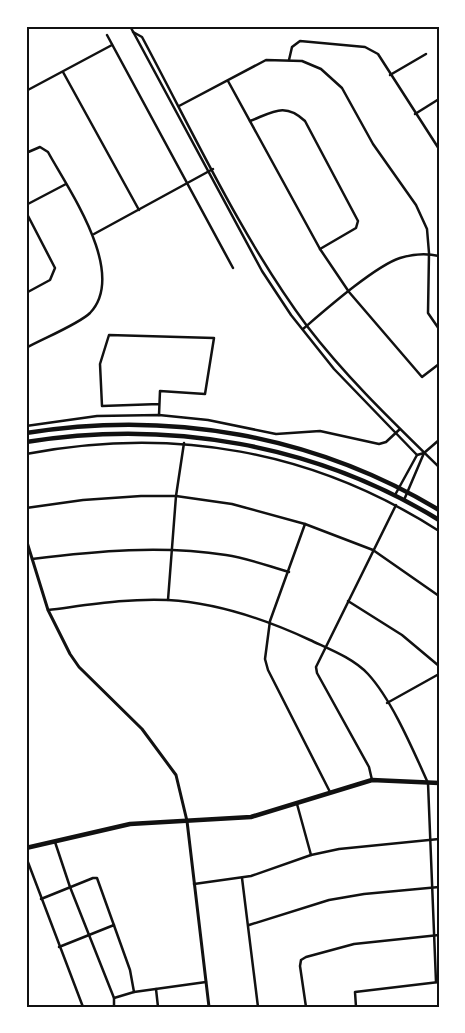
<svg xmlns="http://www.w3.org/2000/svg" width="465" height="1033" font-family="'Archivo Narrow',sans-serif">
<rect width="100%" height="100%" fill="#fff"/>
<g fill="none" stroke-linecap="round" stroke-linejoin="round">
<g stroke="#111" stroke-width="2.5">
<path d="M130 26 262 271 291 315 334 369 417 455"/>
<path d="M133 32 142 37C194 134 241 237 307 326 346 377 393 422 439 467"/>
<path d="M107 35 233 268"/>
<path d="M289 60 292 47 300 41 365 47 378 54 439 149"/>
<path d="M63 72 139 210"/>
<path d="M390 75 426 54"/>
<path d="M228 81 320 249 349 292 422 377 439 364"/>
<path d="M26 91 112 45"/>
<path d="M179 106 266 60 302 61 321 69 342 88 373 144 416 205 427 229 429 253 428 313 439 329"/>
<path d="M415 114 439 99"/>
<path d="M250 121C273 112 285 102 305 121L358 221 356 228 320 249"/>
<path d="M26 153 40 147 48 152C68 189 128 273 90 313 79 324 42 339 26 348"/>
<path d="M26 205 66 184"/>
<path d="M26 212 55 268 50 280 26 293"/>
<path d="M94 234 213 169"/>
<path d="M303 329C324 311 375 266 400 258 413 254 426 253 439 256"/>
<path d="M26 371 27 372"/>
<path d="M159 415 160 391 205 394 214 338 109 335 100 364 102 406 159 404"/>
<path d="M26 426 97 416 159 415 208 420 276 434 320 431 379 444 386 442 400 429"/>
<path d="M26 454C173 426 313 450 439 531"/>
<path d="M395 495 417 455 424 453 439 440"/>
<path d="M404 500 424 453"/>
<path d="M26 508 83 500 141 496H176L232 504 305 524 373 550 439 596"/>
<path d="M305 524 270 621 265 659 268 670 330 792"/>
<path d="M32 559C97 551 161 545 226 555 247 558 268 566 289 572"/>
<path d="M168 600 176 496 184 443"/>
<path d="M348 601 402 635 439 666"/>
<path d="M48 610C88 605 128 598 168 600 218 603 265 619 310 640 329 649 353 658 368 674 392 700 413 750 428 783L436 982"/>
<path d="M387 703 439 674"/>
<path d="M372 780 369 767 317 673 316 667 396 505"/>
<path d="M297 804 311 855"/>
<path d="M55 842 70 887 114 998V1007"/>
<path d="M26 857 83 1007"/>
<path d="M242 878 258 1007"/>
<path d="M194 884 251 876 311 855 339 849 439 839"/>
<path d="M41 899 93 878H97L130 970 134 992"/>
<path d="M249 925 329 900 364 894 439 887"/>
<path d="M59 947 114 925"/>
<path d="M156 989 158 1007"/>
<path d="M114 998 134 992 206 982"/>
<path d="M306 1007 300 966 301 960 306 957 354 944 439 935"/>
<path d="M356 1007 355 992 439 982"/>
</g>
<path stroke="#111" stroke-width="3" d="M26 539 48 610 70 654 79 667 142 729 176 775 187 821 209 1007"/>
<g stroke="#111" stroke-width="4.5">
<path d="M26 433C170 410 314 435 439 510"/>
<path d="M26 442C168 419 316 444 439 520"/>
<path d="M26 848 130 824 251 817 372 780 439 783"/>
</g>
</g>
<rect width="465" height="1033" fill="none" stroke="#ffffff" stroke-width="55"/>
<rect x="28" y="28" width="410" height="978" fill="none" stroke="#111" stroke-width="2"/>
</svg>
